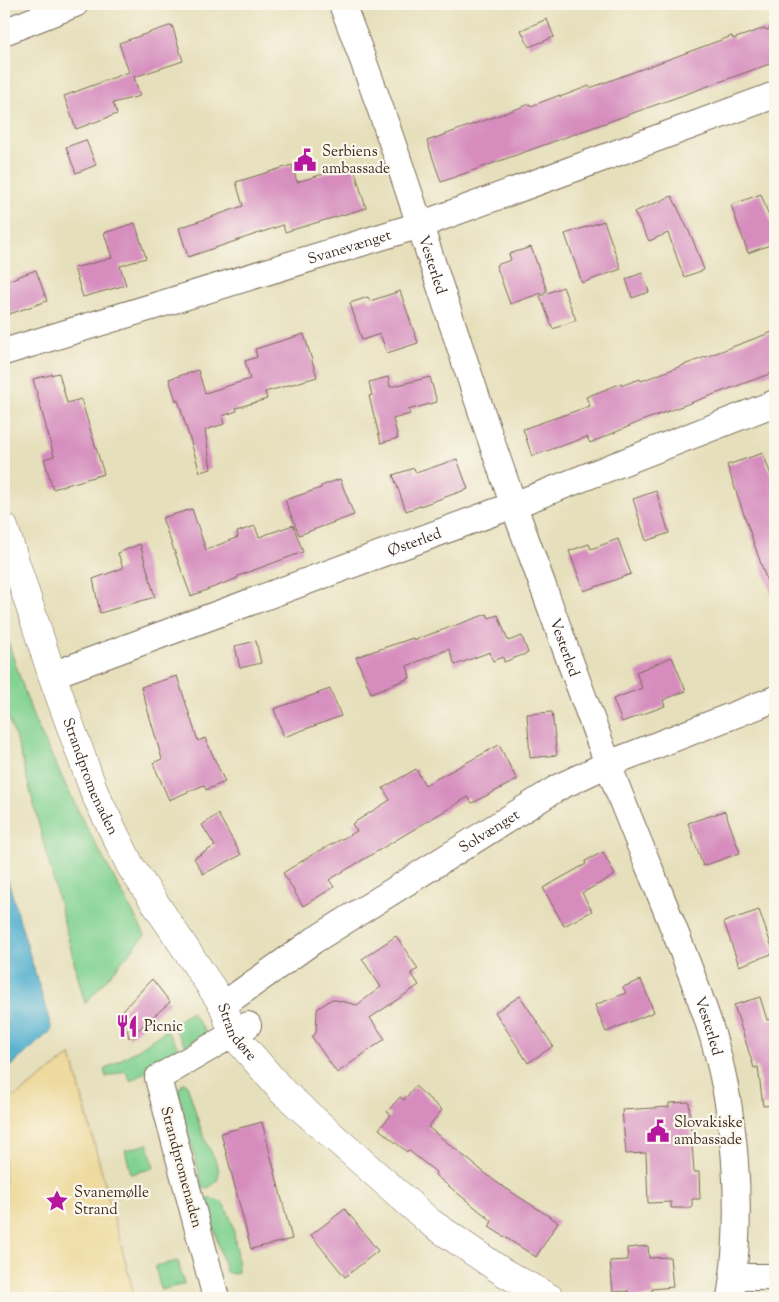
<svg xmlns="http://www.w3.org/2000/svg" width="779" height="1302" font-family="'Sorts Mill Goudy',serif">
<rect width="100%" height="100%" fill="#fbf7ec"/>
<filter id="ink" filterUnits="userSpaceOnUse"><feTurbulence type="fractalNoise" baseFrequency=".02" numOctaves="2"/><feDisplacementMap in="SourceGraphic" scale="10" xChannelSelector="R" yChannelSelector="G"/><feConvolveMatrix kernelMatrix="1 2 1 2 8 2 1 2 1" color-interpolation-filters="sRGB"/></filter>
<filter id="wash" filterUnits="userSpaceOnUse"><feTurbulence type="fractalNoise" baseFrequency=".0096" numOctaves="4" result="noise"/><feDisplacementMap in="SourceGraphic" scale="20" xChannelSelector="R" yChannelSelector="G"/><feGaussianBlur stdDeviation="1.12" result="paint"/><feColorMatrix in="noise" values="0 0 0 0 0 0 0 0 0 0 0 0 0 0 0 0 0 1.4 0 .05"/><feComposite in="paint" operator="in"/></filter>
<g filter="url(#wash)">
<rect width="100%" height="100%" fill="#e6dfbb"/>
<g fill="#82d292" stroke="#5e7e58">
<path d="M4 630 34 719 83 821 145 935 85 1004 21 755 4 704Z"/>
<path d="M191 1012 206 1032 186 1046 172 1025Z"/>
<path d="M166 1030 180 1050 131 1081 125 1071 106 1077 104 1070 143 1046Z"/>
<path d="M185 1082 188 1087C193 1103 197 1119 203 1135 207 1147 222 1165 218 1178 216 1184 209 1188 203 1189L178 1091 181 1085Z"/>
<path d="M148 1144 154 1168 131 1174 125 1150Z"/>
<path d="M210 1198 222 1202C236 1221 236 1249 238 1272L233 1274 226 1272 206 1200Z"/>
<path d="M178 1261 184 1284 161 1290 155 1266Z"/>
</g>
<path fill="#eeda9e" stroke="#94825e" d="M71 1055 135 1298H4V1105Z"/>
<path fill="#4eaecd" stroke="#446c76" d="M4 867 52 1030 4 1072Z"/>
<g id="blocks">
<g fill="#d68dbe">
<path d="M547 19 554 37 529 47 521 30Z"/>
<path d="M172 25 183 61 134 77 140 96 113 103 117 114 76 129 64 96 129 72 119 43Z"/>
<path d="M775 27V62L441 182 427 141 530 104 531 106 560 95V97L589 86 590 88 732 36 733 39 765 28 766 30Z"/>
<path d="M86 140 96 165 76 173 66 147Z"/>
<path d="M292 165 297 182 353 165 366 208 285 232 283 225 188 257 179 228 243 206 236 182Z"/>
<path d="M761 194 775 233V243L748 253 731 205Z"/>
<path d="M672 196 693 240 704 270 684 277 668 233 649 241 634 212Z"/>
<path d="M604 221 621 269 582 283 565 234Z"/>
<path d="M135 223 146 258 120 266 126 285 83 297 74 268 112 258 104 233Z"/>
<path d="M531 247 547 291 510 304 496 265 511 260 509 254Z"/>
<path d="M36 270 47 301 4 316V282Z"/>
<path d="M642 273 649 292 632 298 626 279Z"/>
<path d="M563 287 576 320 553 329 540 296Z"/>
<path d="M400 291 418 343 387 353 380 334 362 340 350 303 368 297 370 301Z"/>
<path d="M775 331V372L644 420 590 443 587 437 532 456 523 429 590 406 586 397 622 383 623 385 640 379 641 381Z"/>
<path d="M304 334 317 377 265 392 267 399 236 408 237 411 222 416 224 424 205 430 211 469 200 472 178 400 176 401 169 379 198 370 205 393 250 379 245 361 257 357 255 349Z"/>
<path d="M59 373 67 403 81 399 104 474 53 489 44 459 54 456 33 379Z"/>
<path d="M388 377 390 387 430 377 437 402 408 410 410 414 393 419 398 438 381 443 369 396 372 395 369 382Z"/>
<path d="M763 453 775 486V595L772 596 727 465Z"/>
<path d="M457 459 468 489 406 511 393 475 414 468 416 473Z"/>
<path d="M340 479 354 515 299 535 285 500 321 488V486Z"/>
<path d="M656 491 669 533 646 541 633 499Z"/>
<path d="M192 509 206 550 238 537 237 532 255 526 259 537 293 525 303 552 238 576V578L191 596 162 518Z"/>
<path d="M618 539 631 574 584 591 569 551 589 544 591 549Z"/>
<path d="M140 544 155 597 100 613 93 579 123 568 118 553Z"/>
<path d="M487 614 489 618 498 615 508 641 522 636 528 653 504 662 503 657 493 661 490 652 455 665 449 649 407 666 410 678 371 693 356 657 413 638 414 640Z"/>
<path d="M256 641 261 663 240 668 235 646Z"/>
<path d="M672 657 686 691 663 700 665 706 622 722 613 699 642 688 636 672Z"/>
<path d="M177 676 198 741 205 738 225 782 206 790 204 785 169 800 153 763 162 759 141 687Z"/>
<path d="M330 689 341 716 284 737 274 709Z"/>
<path d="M552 712 557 755 530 758 527 714Z"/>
<path d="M499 745 517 780 472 803 468 797 329 880 334 887 303 906 283 873 310 856 357 831 352 824 390 800 383 788 416 769 425 785Z"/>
<path d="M725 811 740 853 703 866 688 823Z"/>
<path d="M218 814 241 855 203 874 194 858 215 846 202 825Z"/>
<path d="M603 852 615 875 582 893 592 911 564 926 543 888 586 864 585 861Z"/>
<path d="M759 910 774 953 739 966 724 922Z"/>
<path d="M396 936 418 969 411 973 419 985 370 1018 385 1039 337 1073 312 1037 316 1033 317 1009 332 999 357 1005 381 987 362 959Z"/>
<path d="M152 979 170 1002 129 1038 123 1010Z"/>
<path d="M641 980 654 1012 606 1032 595 1005 626 993 623 987Z"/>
<path d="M520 996 553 1046 528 1063 495 1012Z"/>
<path d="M760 997 767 1020 775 1018V1105L763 1106 758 1067 754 1068 734 1005Z"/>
<path d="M415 1086 442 1110 428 1127 496 1182 558 1222 536 1257 489 1227 492 1221 435 1175 436 1172 408 1150 407 1152 379 1129 391 1115 387 1112 400 1097 404 1100Z"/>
<path d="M689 1102 694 1172H699L700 1199H692V1208H671V1202L648 1203 646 1153 626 1154 622 1110 669 1107V1103Z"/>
<path d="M262 1122 292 1239 251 1249 221 1133Z"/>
<path d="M345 1209 378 1251 345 1277 311 1235Z"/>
<path d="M648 1246 649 1258 670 1257 673 1287 652 1289 653 1296 629 1298 628 1291 613 1292 610 1261 628 1260 627 1248Z"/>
</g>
</g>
</g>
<g filter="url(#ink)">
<use href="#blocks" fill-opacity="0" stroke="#776955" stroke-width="1"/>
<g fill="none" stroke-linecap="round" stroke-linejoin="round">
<defs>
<g id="street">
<path id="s1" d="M342 4C406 170 455 341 515 509 550 605 584 702 621 798 650 872 683 945 708 1021 736 1106 744 1210 730 1298"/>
<path d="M4 32 75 4"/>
<path id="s2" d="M4 352 420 225 775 95"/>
<path id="s3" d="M52 675 514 505 775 403"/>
<path id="s4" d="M223 1005 313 941 559 787 608 764 775 699"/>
<path d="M733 1277H775"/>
<path d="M216 1298 158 1078 248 1025"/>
</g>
<g id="secondary">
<path id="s5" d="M4 527 52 675 95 794 131 867 223 1005 233 1034 283 1092 430 1222 503 1272 550 1298"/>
</g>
</defs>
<use href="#street" stroke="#776955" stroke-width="28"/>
<use href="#secondary" stroke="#776955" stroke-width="29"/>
<use href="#street" stroke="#fff" stroke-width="26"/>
<use href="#secondary" stroke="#fff" stroke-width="28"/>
</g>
</g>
<defs>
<symbol id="civic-bare" viewBox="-9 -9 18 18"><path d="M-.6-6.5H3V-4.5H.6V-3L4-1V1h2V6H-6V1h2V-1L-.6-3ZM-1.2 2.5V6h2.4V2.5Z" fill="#b5179e" stroke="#fbf7ec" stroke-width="2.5" paint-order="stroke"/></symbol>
<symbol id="restaurant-bare" viewBox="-9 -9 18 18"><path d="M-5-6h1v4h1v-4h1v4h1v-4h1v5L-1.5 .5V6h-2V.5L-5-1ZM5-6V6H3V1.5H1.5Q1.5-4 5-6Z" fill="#b5179e" stroke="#fbf7ec" stroke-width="2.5" paint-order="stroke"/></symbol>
<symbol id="sight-bare" viewBox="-9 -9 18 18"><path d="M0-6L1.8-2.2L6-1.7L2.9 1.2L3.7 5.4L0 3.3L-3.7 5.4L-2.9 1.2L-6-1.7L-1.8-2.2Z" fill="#b5179e" stroke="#fbf7ec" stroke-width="2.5" paint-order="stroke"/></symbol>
</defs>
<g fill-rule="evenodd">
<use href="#civic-bare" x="289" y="144" width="32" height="32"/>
<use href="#restaurant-bare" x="111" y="1010" width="32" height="32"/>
<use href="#civic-bare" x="642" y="1115" width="32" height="32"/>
<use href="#sight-bare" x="41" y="1185" width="32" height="32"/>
</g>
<g text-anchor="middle" stroke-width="4.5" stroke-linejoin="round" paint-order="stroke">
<g font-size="15" fill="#3b2a1e" stroke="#fbf7ec" text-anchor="start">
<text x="322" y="156">Serbiens<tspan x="322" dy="17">ambassade</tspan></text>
<text x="144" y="1031">Picnic</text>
<text x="674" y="1127">Slovakiske<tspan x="674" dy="17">ambassade</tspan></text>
<text x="74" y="1197">Svanemølle<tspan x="74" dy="17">Strand</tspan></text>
</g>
<g font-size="15" fill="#3b2a1e" stroke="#fbf7ec">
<text dy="5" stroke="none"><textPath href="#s2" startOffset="361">Svanevænget</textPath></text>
<text dy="5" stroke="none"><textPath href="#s1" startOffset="276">Vesterled</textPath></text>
<text dy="5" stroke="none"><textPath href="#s3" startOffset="386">Østerled</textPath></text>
<text dy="5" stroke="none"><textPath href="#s1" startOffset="681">Vesterled</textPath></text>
<text dy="5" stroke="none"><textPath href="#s5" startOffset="264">Strandpromenaden</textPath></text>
<text dy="5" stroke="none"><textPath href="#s4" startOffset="318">Solvænget</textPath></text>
<text dy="5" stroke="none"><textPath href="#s1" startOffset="1086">Vesterled</textPath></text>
<text dy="5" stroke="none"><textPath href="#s5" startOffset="560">Strandøre</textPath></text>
<text transform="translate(182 1167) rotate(75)" y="5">Strandpromenaden</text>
</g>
</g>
<rect width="779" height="1302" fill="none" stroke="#fbf7ec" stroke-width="20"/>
</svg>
